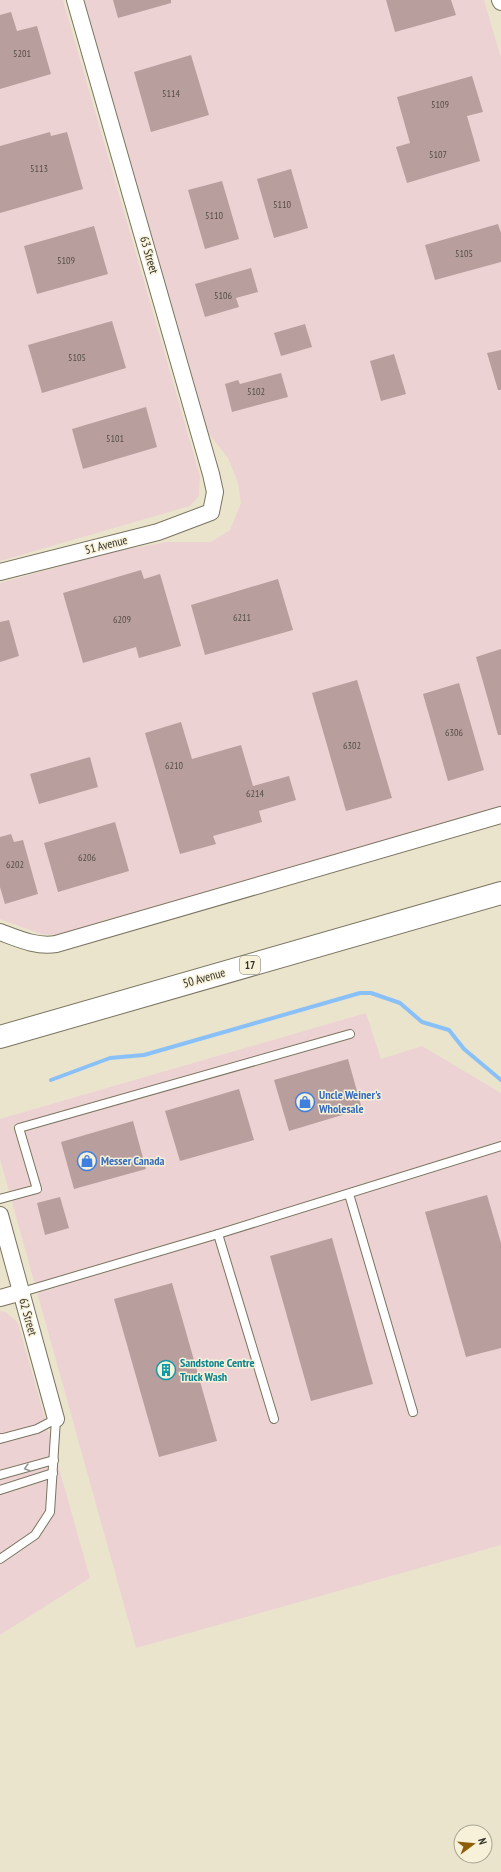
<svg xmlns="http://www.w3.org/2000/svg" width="501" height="1872" font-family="'PT Sans Narrow',sans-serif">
<rect width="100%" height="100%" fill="#eae4cd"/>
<g fill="#edd2d3">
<path d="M0 0H63L200 476 199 496 190 506 0 561Z"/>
<path d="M84 0H484L501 58V807L55 935 41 934 0 919V583L112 552 167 542H211L230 530 241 503 238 483 228 458 205 429Z"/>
<path d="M366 1013 381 1059 422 1046 501 1093V1545L136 1648 0 1159V1119Z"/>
<path d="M0 1311 6 1312 18 1323 90 1578 0 1635Z"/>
</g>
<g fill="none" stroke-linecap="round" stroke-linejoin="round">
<path stroke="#8ac0f8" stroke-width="4" d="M51 1080 110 1058 144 1055 360 993H371L400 1003 422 1022 449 1030 464 1049 501 1080"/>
</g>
<g fill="#b89e9c">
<path d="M113 0H171V3L118 18Z"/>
<path d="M386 0H451L456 15 395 32Z"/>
<path d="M11 12 17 31 37 26 51 74 0 89V15Z"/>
<path d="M191 55 209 115 151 132 134 72Z"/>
<path d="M472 76 483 112 467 116 480 161 407 183 396 147 410 143 397 97Z"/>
<path d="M50 132 51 136 67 132 83 189 0 213V146Z"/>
<path d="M291 169 308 228 274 238 257 179Z"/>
<path d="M222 181 239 239 205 249 188 190Z"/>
<path d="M498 224 501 233V262L435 280 425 245Z"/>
<path d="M94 226 108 274 37 294 24 246Z"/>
<path d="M251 268 258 292 236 298 239 307 205 317 195 284Z"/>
<path d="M112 321 126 368 42 393 28 345Z"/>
<path d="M305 324 312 347 281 356 274 333Z"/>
<path d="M501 350V390H498L487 353Z"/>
<path d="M394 354 406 394 381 401 370 361Z"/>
<path d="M281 373 288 397 232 412 225 384 238 380 240 384Z"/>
<path d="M146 407 157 447 83 469 72 429Z"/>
<path d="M141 570 144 579 160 574 181 646 139 658 136 647 83 663 63 593Z"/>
<path d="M278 579 293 630 205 655 191 605Z"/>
<path d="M9 620 19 656 0 662V622Z"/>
<path d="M501 649V735H498L476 657Z"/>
<path d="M357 680 392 798 346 811 312 693Z"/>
<path d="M459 683 484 770 448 781 423 694Z"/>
<path d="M181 722 192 759 241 745 253 786 289 776 296 800 259 811 262 822 213 836 216 844 180 854 145 733Z"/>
<path d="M90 757 98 787 39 804 30 774Z"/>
<path d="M115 822 129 871 58 892 44 843Z"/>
<path d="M11 834 14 842 23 840 38 894 5 904 0 887V837Z"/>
<path d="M348 1059 362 1109 289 1131 274 1080Z"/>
<path d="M239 1089 254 1140 180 1161 165 1111Z"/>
<path d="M133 1121 146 1169 74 1189 61 1142Z"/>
<path d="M487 1195 501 1243V1348L466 1357 425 1212Z"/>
<path d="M60 1197 69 1228 45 1235 37 1203Z"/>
<path d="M332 1238 373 1384 311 1401 270 1256Z"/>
<path d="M172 1283 217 1441 159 1457 114 1299Z"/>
</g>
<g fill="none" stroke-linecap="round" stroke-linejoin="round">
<defs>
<g id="service">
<path d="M349 1194 413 1412"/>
<path d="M0 1199 37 1189 19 1128 350 1034"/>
<path d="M218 1234 274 1419"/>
<path d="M22 1292 218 1234 501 1146"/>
<path d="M0 1438V1439L37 1429 56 1419 50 1512 35 1535 0 1559"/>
<path d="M0 1475 54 1460"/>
<path d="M0 1490 53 1473"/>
</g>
<g id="minor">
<path d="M500 0 501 2"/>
<path d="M0 572 158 532 211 512 215 492 211 474 75 0"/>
<path d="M0 932C19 939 36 947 56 944L501 815"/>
<path d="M0 1215 56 1419"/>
<path d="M0 1298 22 1292"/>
</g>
<path id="primary" d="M0 1037 501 893"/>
</defs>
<use href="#service" stroke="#7a7460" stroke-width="10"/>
<use href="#minor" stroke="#7a7460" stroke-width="18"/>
<use href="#primary" stroke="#7a7460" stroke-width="24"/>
<use href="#service" stroke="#fff" stroke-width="8"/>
<use href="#minor" stroke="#fff" stroke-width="16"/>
<use href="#primary" stroke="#fff" stroke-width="22"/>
</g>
<defs><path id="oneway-chevron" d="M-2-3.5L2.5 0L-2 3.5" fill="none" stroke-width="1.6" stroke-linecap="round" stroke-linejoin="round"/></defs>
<use stroke="#9a9894" href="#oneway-chevron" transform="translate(27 1468) rotate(164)"/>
<defs>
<symbol id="shop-ring" viewBox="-11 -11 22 22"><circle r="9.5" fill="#f7f1da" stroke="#3f7fe0" stroke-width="1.5"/><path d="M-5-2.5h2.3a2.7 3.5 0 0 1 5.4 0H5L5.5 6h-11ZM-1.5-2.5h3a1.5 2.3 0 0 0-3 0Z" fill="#3f7fe0"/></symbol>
<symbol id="building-ring" viewBox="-11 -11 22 22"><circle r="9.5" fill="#f7f1da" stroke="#0f9aa8" stroke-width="1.5"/><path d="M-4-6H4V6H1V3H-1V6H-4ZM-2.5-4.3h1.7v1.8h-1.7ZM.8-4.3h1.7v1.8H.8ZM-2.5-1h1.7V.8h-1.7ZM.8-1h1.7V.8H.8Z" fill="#0f9aa8"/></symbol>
</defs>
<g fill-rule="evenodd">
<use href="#shop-ring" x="294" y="1091" width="22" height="22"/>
<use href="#shop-ring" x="76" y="1150" width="22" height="22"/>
<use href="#building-ring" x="155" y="1359" width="22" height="22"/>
</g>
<g text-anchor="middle" stroke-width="3" stroke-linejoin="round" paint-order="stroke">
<g font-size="10" fill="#554d46">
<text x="22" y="57">5201</text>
<text x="171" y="97">5114</text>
<text x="440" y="108">5109</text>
<text x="438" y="158">5107</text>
<text x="39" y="172">5113</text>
<text x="282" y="208">5110</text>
<text x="214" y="219">5110</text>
<text x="464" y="257">5105</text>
<text x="66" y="264">5109</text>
<text x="223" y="299">5106</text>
<text x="77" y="361">5105</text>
<text x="256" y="395">5102</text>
<text x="115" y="442">5101</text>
<text x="242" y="621">6211</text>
<text x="122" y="623">6209</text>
<text x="454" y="736">6306</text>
<text x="352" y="749">6302</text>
<text x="174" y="769">6210</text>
<text x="255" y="797">6214</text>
<text x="87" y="861">6206</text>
<text x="15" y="868">6202</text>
</g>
<rect fill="#f7f1da" stroke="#6e6b5e" stroke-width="1" x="240" y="956" width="20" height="18" rx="3"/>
<g font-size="11" font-weight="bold" fill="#343229">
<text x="250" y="969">17</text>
</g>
<g font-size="12" fill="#343229" stroke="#f7f1da">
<text transform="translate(149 255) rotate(74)" y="4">63 Street</text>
<text transform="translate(106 545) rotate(-14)" y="4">51 Avenue</text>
<text transform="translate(204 978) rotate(-16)" y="4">50 Avenue</text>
<text transform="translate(28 1317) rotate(75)" y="4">62 Street</text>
</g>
<g font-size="12" font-weight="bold" fill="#366cbe" stroke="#f7f1da" text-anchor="start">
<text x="319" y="1099">Uncle Weiner's<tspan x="319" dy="14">Wholesale</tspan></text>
<text x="101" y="1165">Messer Canada</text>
</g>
<g font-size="12" font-weight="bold" fill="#0d838f" stroke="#f7f1da" text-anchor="start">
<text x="180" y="1367">Sandstone Centre<tspan x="180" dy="14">Truck Wash</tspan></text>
</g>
</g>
<g transform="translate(473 1844) rotate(74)"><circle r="19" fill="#f7f1da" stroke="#a9a593"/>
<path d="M0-3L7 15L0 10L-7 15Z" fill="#8e5d08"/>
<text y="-6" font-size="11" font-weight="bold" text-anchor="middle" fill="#343229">N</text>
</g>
</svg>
